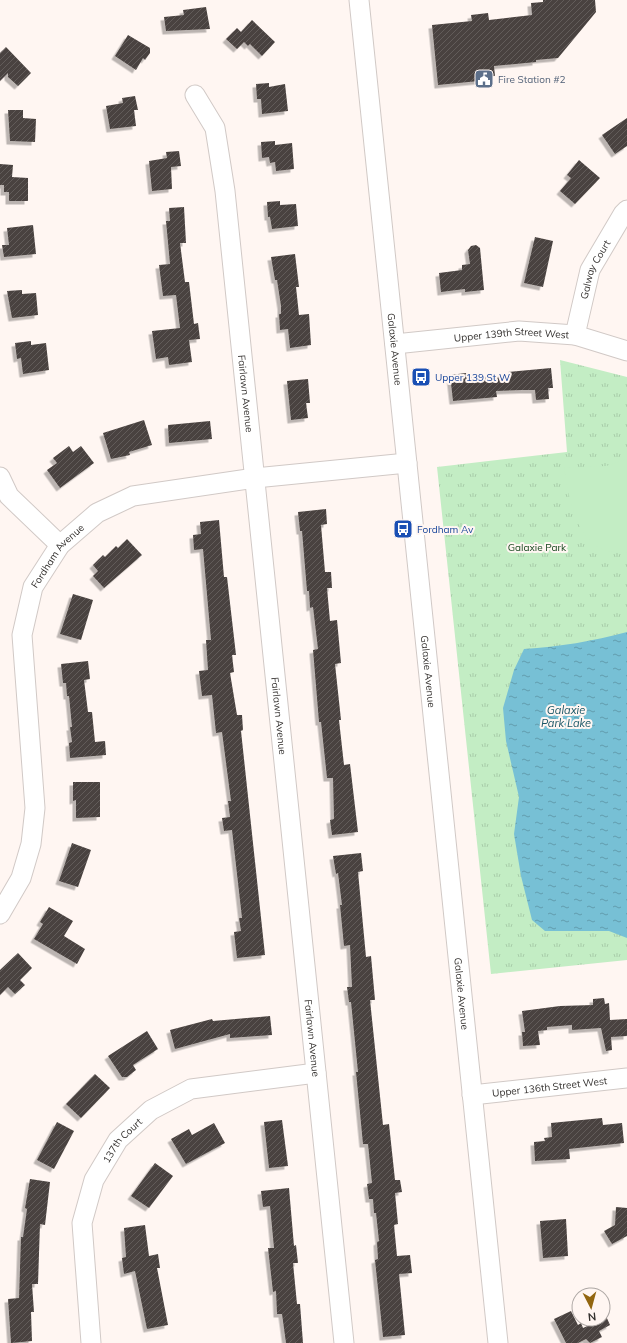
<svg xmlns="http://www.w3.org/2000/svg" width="627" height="1343" font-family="Mulish,sans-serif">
<defs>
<pattern id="park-tufts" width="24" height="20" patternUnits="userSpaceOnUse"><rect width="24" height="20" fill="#c3edc4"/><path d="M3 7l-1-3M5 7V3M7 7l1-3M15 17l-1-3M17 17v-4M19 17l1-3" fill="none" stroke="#a8cca9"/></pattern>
<pattern id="water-ripples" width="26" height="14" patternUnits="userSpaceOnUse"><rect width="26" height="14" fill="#77c0d5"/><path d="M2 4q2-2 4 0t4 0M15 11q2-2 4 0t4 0" fill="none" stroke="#629cad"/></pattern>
<pattern id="building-hatch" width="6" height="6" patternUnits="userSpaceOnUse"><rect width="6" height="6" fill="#4a4340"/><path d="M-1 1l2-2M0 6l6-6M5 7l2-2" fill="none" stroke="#625c5a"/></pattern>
<filter id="shadow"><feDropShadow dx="-3.5" dy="3.5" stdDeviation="0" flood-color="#0004"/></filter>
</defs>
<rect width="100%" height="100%" fill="#fff6f2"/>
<path fill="url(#park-tufts)" d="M560 360 627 377V960L491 974 437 467 567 452Z"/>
<path fill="#c3edc4" d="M627 459V552C578 558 570 504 564 468L606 466Z"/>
<path fill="url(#water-ripples)" d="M627 632V938L609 931H545L532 920 521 876 514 834 519 797 506 741 503 708 514 670 524 649C559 647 593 641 627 632Z"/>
<g fill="url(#building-hatch)" filter="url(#shadow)">
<path d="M543 0H595L596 12 558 58 536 60V62L494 66 495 76 478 77 479 81 438 85 432 25 472 21 471 15 488 13 489 20 532 15 531 3 543 2Z"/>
<path d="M206 7 210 29 166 31 164 17 184 15 183 10Z"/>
<path d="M252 20 275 42 262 56 250 44 248 46 244 42 237 49 226 39 237 28 241 32Z"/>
<path d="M128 35 150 48V53L145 60 143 58 136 70 115 56Z"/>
<path d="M6 47 31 73 18 86 8 77V73L0 81V53Z"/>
<path d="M269 83V87L285 84 288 111 262 114 261 99H257L256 84Z"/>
<path d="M135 96 138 110H134L136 126 110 129 106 106 123 103 122 98Z"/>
<path d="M8 110H23V118L36 119 35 142 10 141Z"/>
<path d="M627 118V146L615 154 602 135Z"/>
<path d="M275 141V145L292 143 294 169 276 171 275 162 270 163 269 157 262 158 261 142Z"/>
<path d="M179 151 181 166 171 167 172 189 152 191 149 161 167 158 166 152Z"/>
<path d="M579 160 600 178 575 204 560 191 571 178 567 175Z"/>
<path d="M0 164 13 165 12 177 28 178V201H9V192H4V185H0Z"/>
<path d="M280 201V205L296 204 298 226 272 229 270 217H268L267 202Z"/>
<path d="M184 207 186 243H180L185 282H189L194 324 198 323 200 339 189 340 192 362 169 365 168 357 156 359 152 331 180 328 176 295 163 296 159 265 170 264 166 221H170L169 208Z"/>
<path d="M33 225 36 254 4 257 2 245H9L7 228Z"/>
<path d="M535 237 553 241 543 287 524 283Z"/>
<path d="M476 245 480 248 484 290 465 292V289L441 292 439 273 462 270V265L470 264 468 250 471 246Z"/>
<path d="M295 254 299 287H296L299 315 309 314 311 345 290 348 288 329 280 330 279 314H281V306L277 280H275L271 257Z"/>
<path d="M22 290V294L36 293 38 315 12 318 7 291Z"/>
<path d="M31 341V345L46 343 49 370 23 374 21 358 17 359 15 343Z"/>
<path d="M551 368 553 388H548L549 399 536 400 535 390H523L496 391 497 397 453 401 450 375 466 373 467 376 481 375V377L509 375 508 372Z"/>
<path d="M308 379 310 403H306L308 418 291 420 287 381Z"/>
<path d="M144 420 152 445 129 452 130 455 111 459 103 433Z"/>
<path d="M210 421 212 439 169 443 168 425Z"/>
<path d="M69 446 73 452 81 446 94 463 60 488 47 470 57 463 53 458Z"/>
<path d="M326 509 327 524 321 525 325 572H331L332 588H327L330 621 337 620 341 663 335 664 341 720H339L344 765 350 764 358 832 332 835 330 820 334 819 333 778H327L321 722H319L313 650 318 649 313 607 310 608 309 591H307L302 531H300L298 512Z"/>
<path d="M219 520 224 577H227L236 655H232L234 672 230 673 237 715H242L243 730 241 731 265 955 237 958 234 932 241 931 239 918H242L232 830 224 831 222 818 230 817 228 801H231L222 732 216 733 212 695 202 696 199 671 208 670 206 640H211L203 549 194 550 193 535 201 534 200 522Z"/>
<path d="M127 539 142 555 104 588 93 576 98 571 93 565 103 555 105 557 116 546 118 548Z"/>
<path d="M73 594 93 600 81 640 60 634Z"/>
<path d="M88 661 90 679 84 680 88 712H92L95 742 105 741 106 755 70 758 69 743 72 742 70 727H72L69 696H67L66 683H63L61 664Z"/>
<path d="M73 782H100V817L76 818V800L73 801Z"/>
<path d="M72 843 91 850 78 887 59 881Z"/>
<path d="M361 853 363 871 358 872 366 957 371 956 375 1000H370L383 1125 389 1124 395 1180H400L402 1192 395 1193 398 1224 394 1225 397 1256 410 1255 412 1273 399 1274 405 1335 383 1337 375 1260 378 1259 377 1242 379 1241 376 1213H374L373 1199H369L367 1184 372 1183 368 1144H363L356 1072H358L351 1002H349L347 987H352L350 945 344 946 340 905H342L338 873 336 874 333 856Z"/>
<path d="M49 907 73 921 64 936 85 949 77 964 34 939 43 924 40 922Z"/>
<path d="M18 953 32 968 20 980 25 985 15 994 8 987 0 995V970Z"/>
<path d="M604 998 605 1004 609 1003 610 1020 627 1019V1036L611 1037 612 1050 606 1051 601 1028 572 1030V1025L547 1027V1030L538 1031 540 1045 523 1046 522 1032H525L522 1011 560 1006 593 1005V999Z"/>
<path d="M270 1016 272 1035 230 1038V1034L175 1049 170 1030 212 1019 213 1021Z"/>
<path d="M147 1031 158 1049 133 1065 136 1070 127 1077H122L108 1056Z"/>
<path d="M95 1074 110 1088 81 1118 66 1104Z"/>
<path d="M602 1118 603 1125 622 1123 624 1143 569 1149 570 1159 535 1161 534 1142 545 1141 544 1138 552 1137 551 1123Z"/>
<path d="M282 1120 288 1166 269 1168 264 1122Z"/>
<path d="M57 1122 74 1131 54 1169 37 1160Z"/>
<path d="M214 1123 225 1143 186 1164 171 1139 189 1129 192 1135Z"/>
<path d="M155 1163 173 1176 149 1208 131 1196Z"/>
<path d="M30 1179 50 1182 45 1225 40 1224 38 1284H32L34 1312H31L32 1341 11 1343 8 1299 19 1298 21 1237H23L27 1209 25 1208Z"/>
<path d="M289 1188 294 1246 296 1245 298 1263H293L297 1304H300L303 1343H286L282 1314H277L276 1291 273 1292 268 1248H274L270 1206 263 1207 261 1191Z"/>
<path d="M616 1207 627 1208V1236L612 1244 604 1231 615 1225Z"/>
<path d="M566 1219 568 1256 543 1258 540 1221Z"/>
<path d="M145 1225 149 1256 158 1254 160 1268H157L168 1325 147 1329 135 1271 124 1274 122 1258 126 1257 124 1228Z"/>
<path d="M571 1311 578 1325 581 1323 583 1328 603 1319 606 1316 610 1325 599 1331 602 1337 590 1343 586 1339 578 1343H566L554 1319Z"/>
</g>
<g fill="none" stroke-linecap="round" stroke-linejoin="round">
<defs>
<g id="minor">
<path id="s1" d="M359 0 498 1343"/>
<path id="s2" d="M195 95 215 128 225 191 344 1343"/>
<path id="s3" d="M575 335 590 270 623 214 627 210"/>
<path id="s4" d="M395 344 519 331 575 335 627 351"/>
<path d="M0 477 9 496 60 545"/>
<path id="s5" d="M0 914 21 878 31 844 35 808 22 635 33 587 60 545 97 513 133 496 255 478 407 463"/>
<path id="s6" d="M472 1095 627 1078"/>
<path id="s7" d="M91 1343 82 1223 94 1180 118 1140 151 1110 191 1089 316 1073"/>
</g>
</defs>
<use href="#minor" stroke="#d1c9c6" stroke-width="21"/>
<use href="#minor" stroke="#fff" stroke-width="19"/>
</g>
<defs>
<symbol id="civic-square" viewBox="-11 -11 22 22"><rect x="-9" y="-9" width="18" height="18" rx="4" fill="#5c6f8a" stroke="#fff6f2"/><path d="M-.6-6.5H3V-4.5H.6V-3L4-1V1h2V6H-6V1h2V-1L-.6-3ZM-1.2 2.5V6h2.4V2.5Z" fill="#fff"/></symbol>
<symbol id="bus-square" viewBox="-11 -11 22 22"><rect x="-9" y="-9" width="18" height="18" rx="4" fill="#1a4fb4" stroke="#fff6f2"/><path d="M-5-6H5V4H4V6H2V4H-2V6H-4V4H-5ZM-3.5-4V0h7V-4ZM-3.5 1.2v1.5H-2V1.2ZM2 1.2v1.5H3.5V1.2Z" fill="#fff"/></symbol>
</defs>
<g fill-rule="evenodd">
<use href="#civic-square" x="473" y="68" width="22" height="22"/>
<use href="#bus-square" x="410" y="366" width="22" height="22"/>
<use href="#bus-square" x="392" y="518" width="22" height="22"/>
</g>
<g text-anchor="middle" stroke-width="4" stroke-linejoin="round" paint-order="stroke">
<g font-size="10" fill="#4e5e75" stroke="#fff6f2" text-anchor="start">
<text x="498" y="83">Fire Station #2</text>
</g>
<g font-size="10" fill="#33302e" stroke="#fff6f2">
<text dy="4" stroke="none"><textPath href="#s3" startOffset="69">Galway Court</textPath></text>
<text dy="4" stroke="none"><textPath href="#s4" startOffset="117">Upper 139th Street West</textPath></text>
<text dy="4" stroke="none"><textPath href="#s1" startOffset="351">Galaxie Avenue</textPath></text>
<text dy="4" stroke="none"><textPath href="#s2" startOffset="306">Fairlawn Avenue</textPath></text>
<text dy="4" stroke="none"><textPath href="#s5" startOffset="376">Fordham Avenue</textPath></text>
<text dy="4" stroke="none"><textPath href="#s1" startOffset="675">Galaxie Avenue</textPath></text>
<text dy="4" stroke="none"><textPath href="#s2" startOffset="630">Fairlawn Avenue</textPath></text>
<text dy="4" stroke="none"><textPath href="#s1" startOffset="999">Galaxie Avenue</textPath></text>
<text dy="4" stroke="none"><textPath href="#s2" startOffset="954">Fairlawn Avenue</textPath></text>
<text dy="4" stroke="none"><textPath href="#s6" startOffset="78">Upper 136th Street West</textPath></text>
<text dy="4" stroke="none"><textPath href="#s7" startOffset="214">137th Court</textPath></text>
</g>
<g font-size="10" fill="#164399" stroke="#fff6f2" text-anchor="start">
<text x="435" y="381">Upper 139 St W</text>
<text x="417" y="533">Fordham Av</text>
</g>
<g font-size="10" fill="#114218" stroke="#fff6f2">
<text x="537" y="551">Galaxie Park</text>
</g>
<g font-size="11" font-style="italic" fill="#185565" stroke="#fff6f2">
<text x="566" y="714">Galaxie<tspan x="566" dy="13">Park Lake</tspan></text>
</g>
</g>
<g transform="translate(591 1307) rotate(174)"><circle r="19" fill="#fff6f2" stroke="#ada7a4"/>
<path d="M0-3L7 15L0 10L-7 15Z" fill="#926610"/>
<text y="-6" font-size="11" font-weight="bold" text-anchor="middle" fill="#33302e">N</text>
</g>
</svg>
